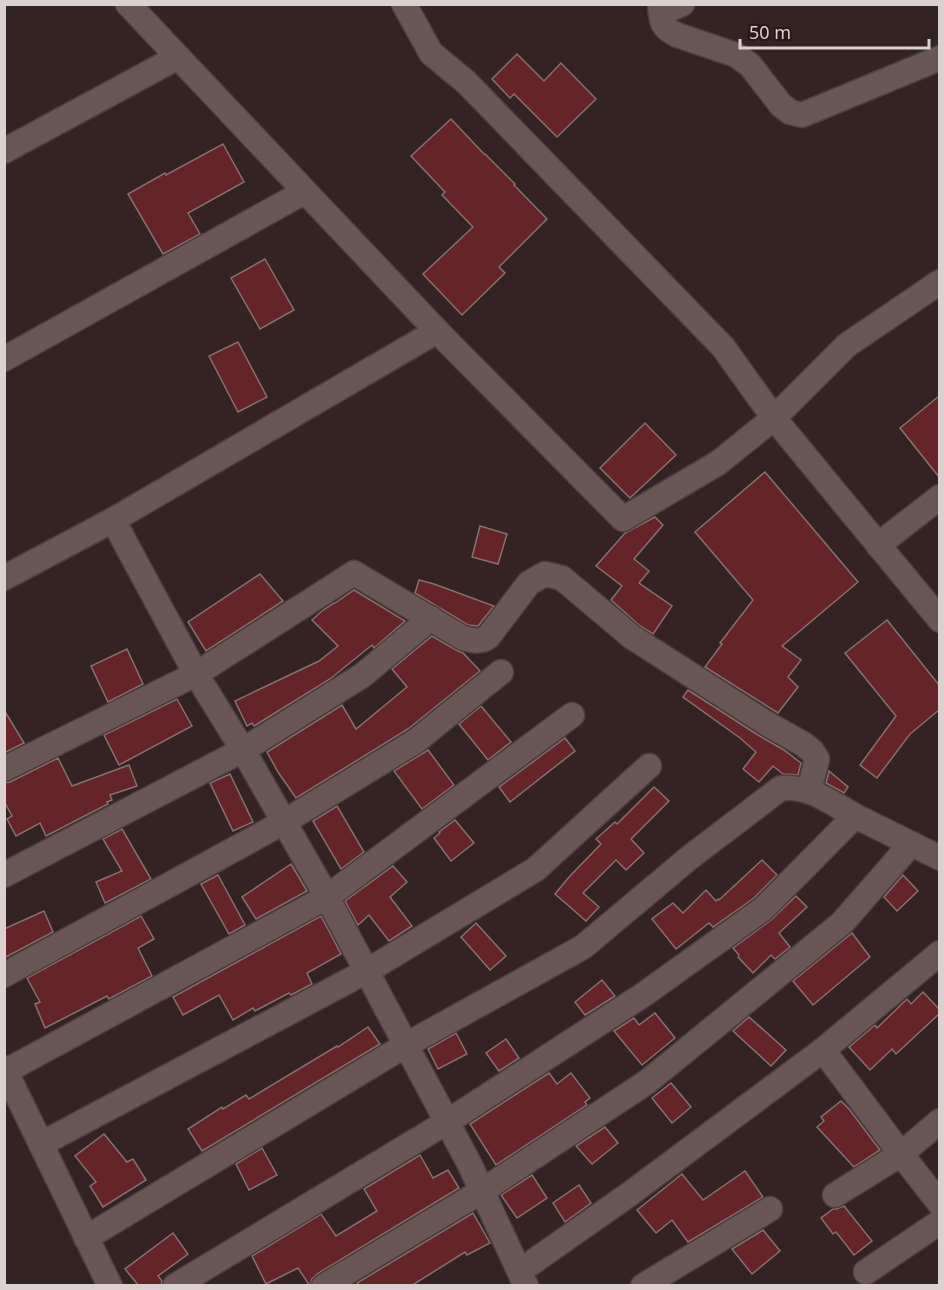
<svg xmlns="http://www.w3.org/2000/svg" width="944" height="1290" font-family="'Noto Sans',sans-serif">
<rect width="100%" height="100%" fill="#332323"/>
<g fill="#642428" stroke="#847170" stroke-width="1.5">
<path d="M517 54 544 81 561 63 596 99 557 137 514 94 510 98 492 79Z"/>
<path d="M451 119 484 154H485L515 184 514 185 547 219 499 267 505 273 462 315 423 274 473 227 442 195 445 192 411 156Z"/>
<path d="M223 144 244 182 188 213 200 234 163 254 128 194 165 173 166 175Z"/>
<path d="M265 259 294 310 260 329 231 278Z"/>
<path d="M238 342 267 397 238 412 209 356Z"/>
<path d="M939 396V477L900 428Z"/>
<path d="M645 423 676 455 630 498 600 468Z"/>
<path d="M765 472 858 582 782 646 801 660 788 677 798 687 778 713 705 667 722 644 720 643 753 600 695 532Z"/>
<path d="M655 517 663 525 634 559 649 571 639 583 672 606 653 634 640 626 611 600 622 586 596 566 625 533Z"/>
<path d="M480 526 507 534 498 564 472 557Z"/>
<path d="M260 574 283 601 206 651 188 622Z"/>
<path d="M419 580 434 584 494 606 478 626 468 625 415 593Z"/>
<path d="M354 590 405 621 374 648 372 645 330 679 254 726 252 723 247 726 235 701 319 661 338 646 312 620 322 611 334 603H335Z"/>
<path d="M887 620 939 685V710L910 734 877 778 860 765 896 716 845 653Z"/>
<path d="M432 636 456 650 463 653 480 671 408 729 296 798 278 772 267 752 342 705 356 729 407 687 392 669Z"/>
<path d="M127 649 143 684 108 702 91 666Z"/>
<path d="M688 690 758 735 784 750 801 763 798 775 783 774 773 766 759 782 743 769 756 752 740 738 683 697Z"/>
<path d="M177 699 192 726 119 765 104 735Z"/>
<path d="M481 706 511 742 488 760 459 724Z"/>
<path d="M4 710 24 743 4 753Z"/>
<path d="M565 738 575 751 510 802 499 787Z"/>
<path d="M428 750 454 785 422 809 394 771Z"/>
<path d="M58 758 72 786 129 765 137 786 110 795 112 800 107 802 108 804 46 836 40 823 16 836 7 819 12 816 4 801V783L10 782Z"/>
<path d="M829 771 848 787 844 793 826 783Z"/>
<path d="M230 774 253 822 233 831 210 783Z"/>
<path d="M654 787 669 801 631 839 644 853 626 870 616 860 583 893 599 907 586 921 555 894 570 876 601 844 596 839 615 822 617 824Z"/>
<path d="M337 806 364 852 341 869 313 821Z"/>
<path d="M455 820 474 843 451 861 434 838 440 833 439 832Z"/>
<path d="M122 829 151 879 105 903 96 882 122 871 103 839Z"/>
<path d="M762 860 777 875 754 898 713 927 709 923 676 949 652 919 673 903 683 913 706 890 716 901 718 899 719 900Z"/>
<path d="M291 864 307 891 256 919 242 897Z"/>
<path d="M393 866 407 882 390 897 412 926 389 941 369 915 358 925 345 901Z"/>
<path d="M218 875 245 925 229 934 201 884Z"/>
<path d="M903 875 918 891 897 911 884 897Z"/>
<path d="M796 896 807 907 779 933 790 947 775 959 771 955 753 973 738 957 739 955 733 948 771 920Z"/>
<path d="M44 911 53 932 4 958V929Z"/>
<path d="M141 916 154 939 138 948 152 976 109 999 107 996 45 1028 35 1004 40 1002 27 978Z"/>
<path d="M321 916 341 954 307 973 312 984 291 995 289 993 255 1011 253 1008 233 1020 219 995 183 1015 173 997Z"/>
<path d="M476 923 506 956 490 970 461 937Z"/>
<path d="M852 933 870 957 813 1005 793 981Z"/>
<path d="M602 980 615 996 585 1015 575 1002Z"/>
<path d="M923 992 939 1009V1014L896 1054 892 1049 870 1070 849 1047 875 1025 877 1028 907 999 911 1004Z"/>
<path d="M655 1013 675 1038 642 1065 614 1031 634 1018 639 1025Z"/>
<path d="M749 1017 786 1050 771 1066 733 1031Z"/>
<path d="M368 1027 380 1044 202 1151 188 1129 222 1107 223 1109 246 1095 249 1099 337 1046 338 1047Z"/>
<path d="M456 1033 467 1054 438 1069 428 1049Z"/>
<path d="M506 1039 519 1058 499 1071 486 1053Z"/>
<path d="M549 1073 557 1084 571 1073 590 1098 585 1102 587 1105 496 1165 470 1124Z"/>
<path d="M671 1083 691 1107 672 1123 652 1098Z"/>
<path d="M841 1101 849 1109 880 1150 854 1167 817 1127 824 1121 821 1117Z"/>
<path d="M605 1127 618 1143 592 1164 576 1146Z"/>
<path d="M104 1134 127 1162 133 1159 146 1180 103 1207 90 1186 96 1182 75 1156Z"/>
<path d="M262 1148 277 1175 249 1190 236 1164Z"/>
<path d="M420 1155 433 1178 448 1170 459 1188 317 1274 312 1279 310 1286 298 1268 266 1284 252 1256 321 1214 336 1236 377 1211 364 1189Z"/>
<path d="M745 1171 763 1197 688 1242 672 1220 656 1233 637 1210 682 1174 703 1200Z"/>
<path d="M532 1175 547 1198 517 1218 501 1195Z"/>
<path d="M579 1185 591 1203 565 1222 553 1203Z"/>
<path d="M844 1206 872 1241 854 1255 836 1232 833 1234 821 1218 833 1209H836Z"/>
<path d="M473 1213 490 1243 467 1255 465 1252 411 1286H359L357 1283Z"/>
<path d="M763 1230 780 1251 752 1274 732 1249Z"/>
<path d="M173 1233 188 1254 158 1276 162 1281 161 1286H139L125 1269Z"/>
</g>
<g fill="none" stroke-linecap="round" stroke-linejoin="round">
<defs>
<g id="minor">
<path d="M404 4 431 53 466 82 723 347 774 418 940 620"/>
<path d="M660 4C661 21 661 27 677 35L736 55 750 65 781 105 790 112 802 115 940 58"/>
<path d="M661 13 682 4"/>
<path d="M4 151 178 57"/>
<path d="M437 331 623 519 718 463 774 418 847 345 940 282"/>
<path d="M4 359 304 192"/>
<path d="M113 520 196 674 243 750 327 897 470 1165 526 1286"/>
<path d="M878 545 940 497"/>
<path d="M4 578 113 520 437 331 128 4"/>
<path d="M4 769 196 674 354 573 463 638C472 640 480 643 488 637L529 583 545 574 562 578 632 637 766 723 803 744 812 751 817 759 809 791"/>
<path d="M4 875 243 750 363 675 431 618"/>
<path d="M4 975 284 822 416 741 501 672"/>
<path d="M823 1050 940 953"/>
<path d="M4 1068 110 1286"/>
<path d="M6 1071 327 897 572 715"/>
<path d="M41 1144 367 971 536 869 649 766"/>
<path d="M835 1195 901 1154 940 1204"/>
<path d="M86 1238 406 1045 583 947 689 858 781 788C811 786 830 802 855 816"/>
<path d="M520 1271 631 1193 823 1050 901 1154 940 1121"/>
<path d="M866 1272 940 1222"/>
<path d="M175 1286 447 1122 643 995 763 909 855 816 940 858"/>
<path d="M324 1286 482 1191 647 1082 842 923 911 844"/>
<path d="M643 1286 770 1209"/>
</g>
</defs>
<use href="#minor" stroke="#4c3f3f" stroke-width="27"/>
<use href="#minor" stroke="#695756" stroke-width="24"/>
</g>
<rect width="944" height="1290" fill="none" stroke="#dcd1d1" stroke-width="12"/>
<path d="M740 39v9h189v-9" fill="none" stroke="#dcd1d1" stroke-width="3"/>
<text x="749" y="39" font-size="18" fill="#dcd1d1" stroke="#291a1a" stroke-width="4.5" paint-order="stroke">50 m</text>
</svg>
